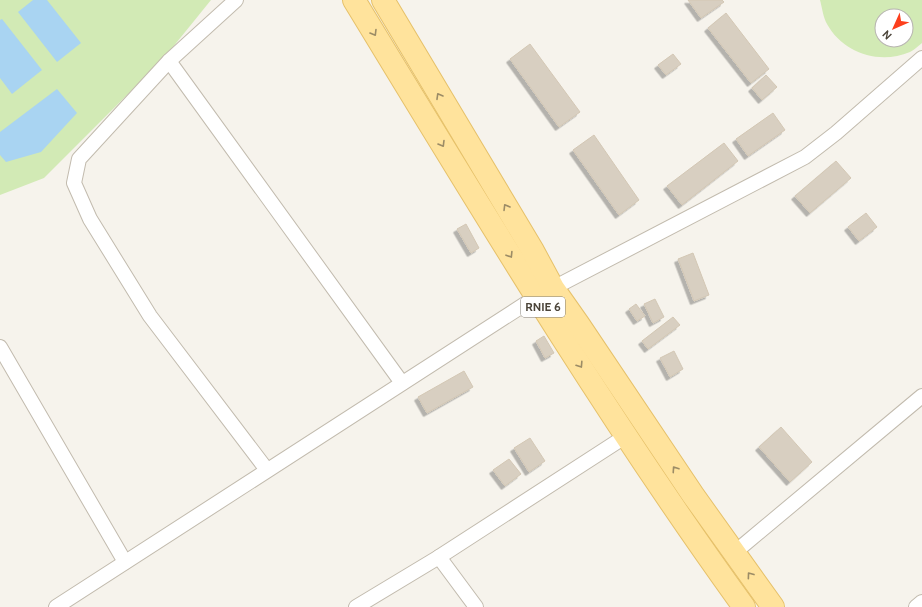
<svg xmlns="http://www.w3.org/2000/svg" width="922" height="607" font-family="Cabin,sans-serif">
<defs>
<filter id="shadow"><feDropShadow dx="-3.5" dy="3.5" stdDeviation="0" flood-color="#0004"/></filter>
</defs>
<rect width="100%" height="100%" fill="#f6f3ec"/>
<g fill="#d2eab5" fill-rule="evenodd">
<path d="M0 0H211L164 58 44 178 0 195Z"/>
<path d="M820 0H922V43C918 46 914 50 910 52 879 65 843 53 827 24 823 17 822 7 820 0ZM882 16H906V40H882Z"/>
</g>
<g fill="#a9d4f2">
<path d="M33 0H47L81 43 57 62 18 12Z"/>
<path d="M2 19 42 70 12 94 0 78V20Z"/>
<path d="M57 89 77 113 41 152 6 162 0 155V132Z"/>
</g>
<g fill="#d8cfc1" stroke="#d3c7b4" filter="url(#shadow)">
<path d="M688 0H722L724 2 701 18Z"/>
<path d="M726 13 769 69 751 83 708 28Z"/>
<path d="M530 44 580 112 559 127 510 59Z"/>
<path d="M673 54 681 64 666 75 658 65Z"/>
<path d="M766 75 777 87 762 100 752 88Z"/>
<path d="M773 113 785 130 748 156 736 139Z"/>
<path d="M594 135 639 200 619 215 573 150Z"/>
<path d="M724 143 738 161 682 205 667 186Z"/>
<path d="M836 161 851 178 810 213 795 196Z"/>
<path d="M866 213 877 227 859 241 848 227Z"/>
<path d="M466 224 479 248 471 253 457 229Z"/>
<path d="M693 253 709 295 694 301 678 259Z"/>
<path d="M655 299 664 317 653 323 644 304Z"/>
<path d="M636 304 645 316 637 321 629 309Z"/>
<path d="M673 317 680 325 648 349 642 341Z"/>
<path d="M544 336 554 353 545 358 536 341Z"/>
<path d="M674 351 683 369 670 377 660 358Z"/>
<path d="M464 371 473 387 427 413 418 397Z"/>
<path d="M781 427 812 462 790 482 759 447Z"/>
<path d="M530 438 545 461 529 472 514 448Z"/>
<path d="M509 459 521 474 505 486 493 470Z"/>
</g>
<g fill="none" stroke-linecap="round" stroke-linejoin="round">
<defs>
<g id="minor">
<path d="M236 0 169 61 79 159 74 183 90 219 150 316 267 470"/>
<path d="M169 61 402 383"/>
<path d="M0 347 125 562"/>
<path d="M734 553 922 396"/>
<path d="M439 557 476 607"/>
<path d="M56 607 536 297 805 157 836 133 922 58"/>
<path d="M356 607 439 557 626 436"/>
<path d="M916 607 922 602"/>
</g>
<g id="primary">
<path d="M354 0C479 205 603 412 744 607"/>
<path d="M383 0 533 251 553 288 579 325 693 495 773 607"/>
</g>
</defs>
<use href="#minor" stroke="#c2bbae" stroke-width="16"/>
<use href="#primary" stroke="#e6c16a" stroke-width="24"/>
<use href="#minor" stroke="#fff" stroke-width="14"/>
<use href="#primary" stroke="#ffe39c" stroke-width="22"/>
</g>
<defs><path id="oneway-chevron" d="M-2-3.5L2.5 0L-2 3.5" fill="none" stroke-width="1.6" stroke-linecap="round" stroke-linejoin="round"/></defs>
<g stroke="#9c8c66">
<use href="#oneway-chevron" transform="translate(374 33) rotate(59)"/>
<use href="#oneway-chevron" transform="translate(439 96) rotate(-120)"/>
<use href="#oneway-chevron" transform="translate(442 144) rotate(59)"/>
<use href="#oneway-chevron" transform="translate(506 207) rotate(-121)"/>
<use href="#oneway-chevron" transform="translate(510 255) rotate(58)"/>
<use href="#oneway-chevron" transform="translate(580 365) rotate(57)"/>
<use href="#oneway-chevron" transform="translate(675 469) rotate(-124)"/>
<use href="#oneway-chevron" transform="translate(750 575) rotate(-126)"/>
</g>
<g text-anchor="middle" stroke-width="3.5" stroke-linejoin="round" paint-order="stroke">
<rect fill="#fff" stroke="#817c74" stroke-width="1" x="521" y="297" width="44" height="20" rx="3"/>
<g font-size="12" font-weight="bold" fill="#4b4439">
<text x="543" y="311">RNIE 6</text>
</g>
</g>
<g transform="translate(894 28) rotate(225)"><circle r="19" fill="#ffffff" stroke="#b7b4b0"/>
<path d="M0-3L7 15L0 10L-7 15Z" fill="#fc3f1d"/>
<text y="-6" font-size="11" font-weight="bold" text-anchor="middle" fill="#4b4439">N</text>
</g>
</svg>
